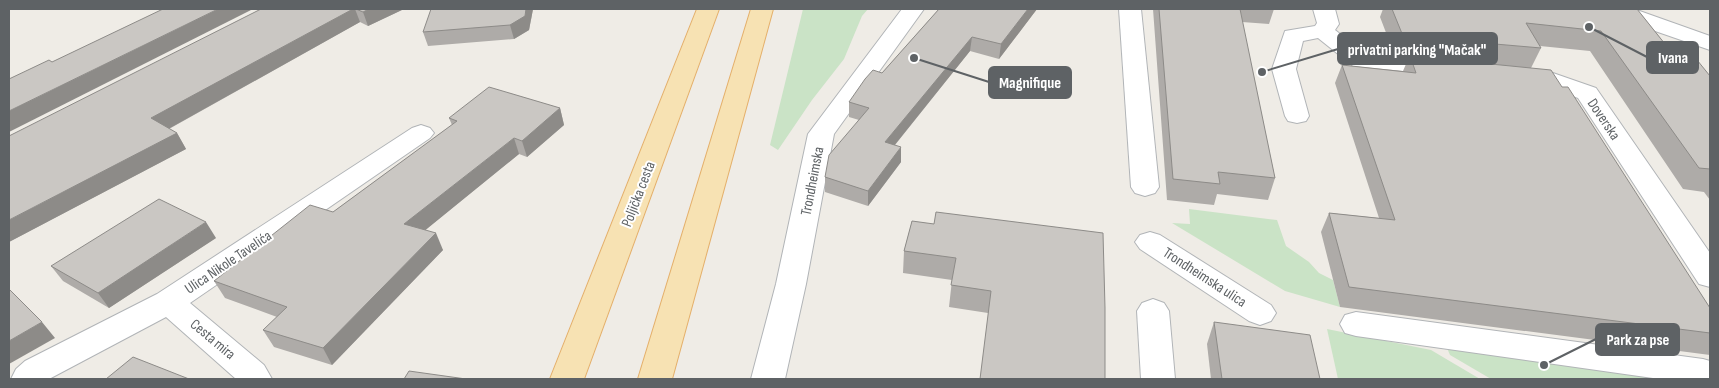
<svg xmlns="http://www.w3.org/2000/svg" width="1719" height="388" font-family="'Sofia Sans Condensed',sans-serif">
<rect width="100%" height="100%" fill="#efece6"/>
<g fill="#cae3c6">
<path d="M803 9H868L862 16 844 59 812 100 778 150 770 145Z"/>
<path d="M1189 209 1277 220 1286 246 1309 262 1319 273 1333 280 1340 307 1285 291 1172 223 1190 224Z"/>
<path d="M1327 329 1431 350 1480 379H1338Z"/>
<path d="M1444 341 1698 375 1700 379H1491L1450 355Z"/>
</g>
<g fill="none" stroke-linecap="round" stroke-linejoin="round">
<defs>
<g id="pedestrian">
<path d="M1119 9H1141L1159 187 1155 193 1145 196 1135 193 1131 187Z"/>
<path d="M1603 9H1634L1710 36V50L1606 14Z"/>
<path d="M1150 232 1160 235 1271 305 1276 313 1271 321 1260 325 1249 321 1140 249 1135 242 1140 235Z"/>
<path d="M1153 299 1164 303 1169 311 1175 379H1141L1137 311 1142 303Z"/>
<path d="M1356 312 1703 359 1710 361V379H1660L1356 336 1345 333 1340 324 1345 315Z"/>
</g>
<g id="minor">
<path d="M902 9H924L834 134 806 284 785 379H751L776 284 808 134Z"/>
<path d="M1313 9H1335L1339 24 1335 30 1367 55 1442 62 1450 64 1454 69 1450 74 1442 76 1361 68 1353 66 1318 38 1303 41 1296 69 1309 116 1306 121 1297 123 1288 121 1285 116 1272 69 1285 31 1315 26 1317 23Z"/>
<path d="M1522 70 1550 72 1596 88 1710 253V287L1699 284 1578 98 1546 86 1514 82 1510 77 1514 72Z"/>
<path d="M421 125 430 128 434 133 430 138 190 303 264 365 272 379H236L166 317 49 379H11L16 369 25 361 157 294 412 128Z"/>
</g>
<g id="primary">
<path d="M697 9H719L584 379H550Z"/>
<path d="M751 9H773L672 379H638Z"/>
</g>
</defs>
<use href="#pedestrian" stroke="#b1b4b7" stroke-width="2"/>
<use href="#minor" stroke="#b1b4b7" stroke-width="2"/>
<use href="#primary" stroke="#e4af6a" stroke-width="2"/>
<use href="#pedestrian" fill="#fff" fill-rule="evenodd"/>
<use href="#minor" fill="#fff" fill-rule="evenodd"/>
<use href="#primary" fill="#f7e2b3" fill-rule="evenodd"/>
</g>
<g fill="#aeaba8">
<path d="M261 9H404L368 26 360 22 169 129 177 133 186 149 9 242Z"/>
<path d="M533 9 529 30 514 39 428 46 423 32Z"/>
<path d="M939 9H1037L999 59 970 51 895 145 901 162 868 206 825 192V177L859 120 849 117V102L882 73Z"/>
<path d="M1153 9H1274L1269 24 1242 22 1275 178 1268 200 1217 194 1214 205 1167 200Z"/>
<path d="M1383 9H1637L1673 54 1710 76V200L1704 192 1683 189 1590 51 1540 46 1541 48 1531 68 1562 87 1710 308V355L1340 307 1321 232 1329 213 1379 218 1335 83 1342 65 1403 71 1409 57 1395 56 1380 17Z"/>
<path d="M560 108 564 125 527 157 519 154 425 230 443 250 332 365 274 347 263 330 277 317 225 298 214 281 333 212 452 125 449 118Z"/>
<path d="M912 221 1105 379 988 313 949 307 952 280 903 273 904 251Z"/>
<path d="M216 238 109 308 63 281 51 266Z"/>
<path d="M1214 322 1320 379H1211L1207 344Z"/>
</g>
<g fill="#8d8b88">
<path d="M218 9H253L9 132V111Z"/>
<path d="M353 9H355L360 22 161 133 151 118Z"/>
<path d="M369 9H404L368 26 363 12Z"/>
<path d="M526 9H533L529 30 514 39 510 25Z"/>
<path d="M1028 9H1037L999 59 1001 44Z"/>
<path d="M972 37 970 51 885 157V142Z"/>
<path d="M560 108 564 125 527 157 522 141Z"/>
<path d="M177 133 186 149 9 242V220Z"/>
<path d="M514 138 519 154 412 241 404 224Z"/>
<path d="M901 147V162L868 206V191Z"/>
<path d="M206 222 216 238 109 308 98 293Z"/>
<path d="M436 233 443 250 332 365 323 348Z"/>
<path d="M42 322 55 338 9 364V341Z"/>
</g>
<g fill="#cac7c3" stroke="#8d8b88">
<path d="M163 9H218L9 111V79L49 60 52 62Z"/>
<path d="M261 9H353L151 118 177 133 9 220V136Z"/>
<path d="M356 9H369L363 12Z"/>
<path d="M431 9H526L525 16 510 25 423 32Z"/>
<path d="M939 9H1028L1001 44 972 37 885 142 901 147 868 191 825 177 829 155 869 108 849 102 865 79 873 70 882 73Z"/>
<path d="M1159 9H1240L1275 178 1218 172 1220 184 1173 179Z"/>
<path d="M1392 9H1637L1673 54 1693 55 1710 76V169L1699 168 1601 31 1526 23 1541 48 1403 36Z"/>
<path d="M1410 56 1551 70 1562 87H1568L1710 308V333L1349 287 1329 213 1395 220 1342 65 1416 73Z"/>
<path d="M489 87 560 108 522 141 514 138 404 224 436 233 323 348 263 330 287 307 214 281 310 205 333 212 457 121 449 118Z"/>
<path d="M159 199 206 222 98 293 51 266Z"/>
<path d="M936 212 1103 233 1105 308V379H980L991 291 951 285 956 258 904 251 912 221 934 224Z"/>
<path d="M10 290 42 322 9 341V291Z"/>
<path d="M1214 322 1310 335 1320 379H1222Z"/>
<path d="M133 357 189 379H106Z"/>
<path d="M409 371 466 379H404Z"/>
</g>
<g text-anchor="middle" stroke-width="4" stroke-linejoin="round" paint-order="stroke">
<g font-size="15" fill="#5e6265" stroke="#fff">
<text transform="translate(1604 119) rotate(56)" y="5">Doverska</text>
<text transform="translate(812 181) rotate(-79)" y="5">Trondheimska</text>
<text transform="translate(638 194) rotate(-69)" y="5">Poljička cesta</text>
<text transform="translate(228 262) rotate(-34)" y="5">Ulica Nikole Tavelića</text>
<text transform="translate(1205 277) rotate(33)" y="5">Trondheimska ulica</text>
<text transform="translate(213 339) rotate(40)" y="5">Cesta mira</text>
</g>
</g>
<path fill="none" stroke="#5e6265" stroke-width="2" d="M1262 72L1338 49M1589 27L1647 57M914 58L989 82M1544 365L1596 339"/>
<g fill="#5e6265" stroke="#fff" stroke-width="2">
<circle cx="1262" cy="72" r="5"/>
<circle cx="1589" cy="27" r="5"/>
<circle cx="914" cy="58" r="5"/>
<circle cx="1544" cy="365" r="5"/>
</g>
<g fill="#5e6265" stroke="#5e6265" stroke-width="2">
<rect x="1338" y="33" width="159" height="31" rx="5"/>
<rect x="1647" y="42" width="51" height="31" rx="5"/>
<rect x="989" y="67" width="82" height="31" rx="5"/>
<rect x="1596" y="324" width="83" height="31" rx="5"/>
</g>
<g font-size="16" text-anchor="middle" font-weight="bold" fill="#fff">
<text x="1417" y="55">privatni parking "Mačak"</text>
<text x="1673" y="63">Ivana</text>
<text x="1030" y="88">Magnifique</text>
<text x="1638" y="345">Park za pse</text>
</g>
<rect width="1719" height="388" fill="none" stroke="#5e6265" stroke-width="20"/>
</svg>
